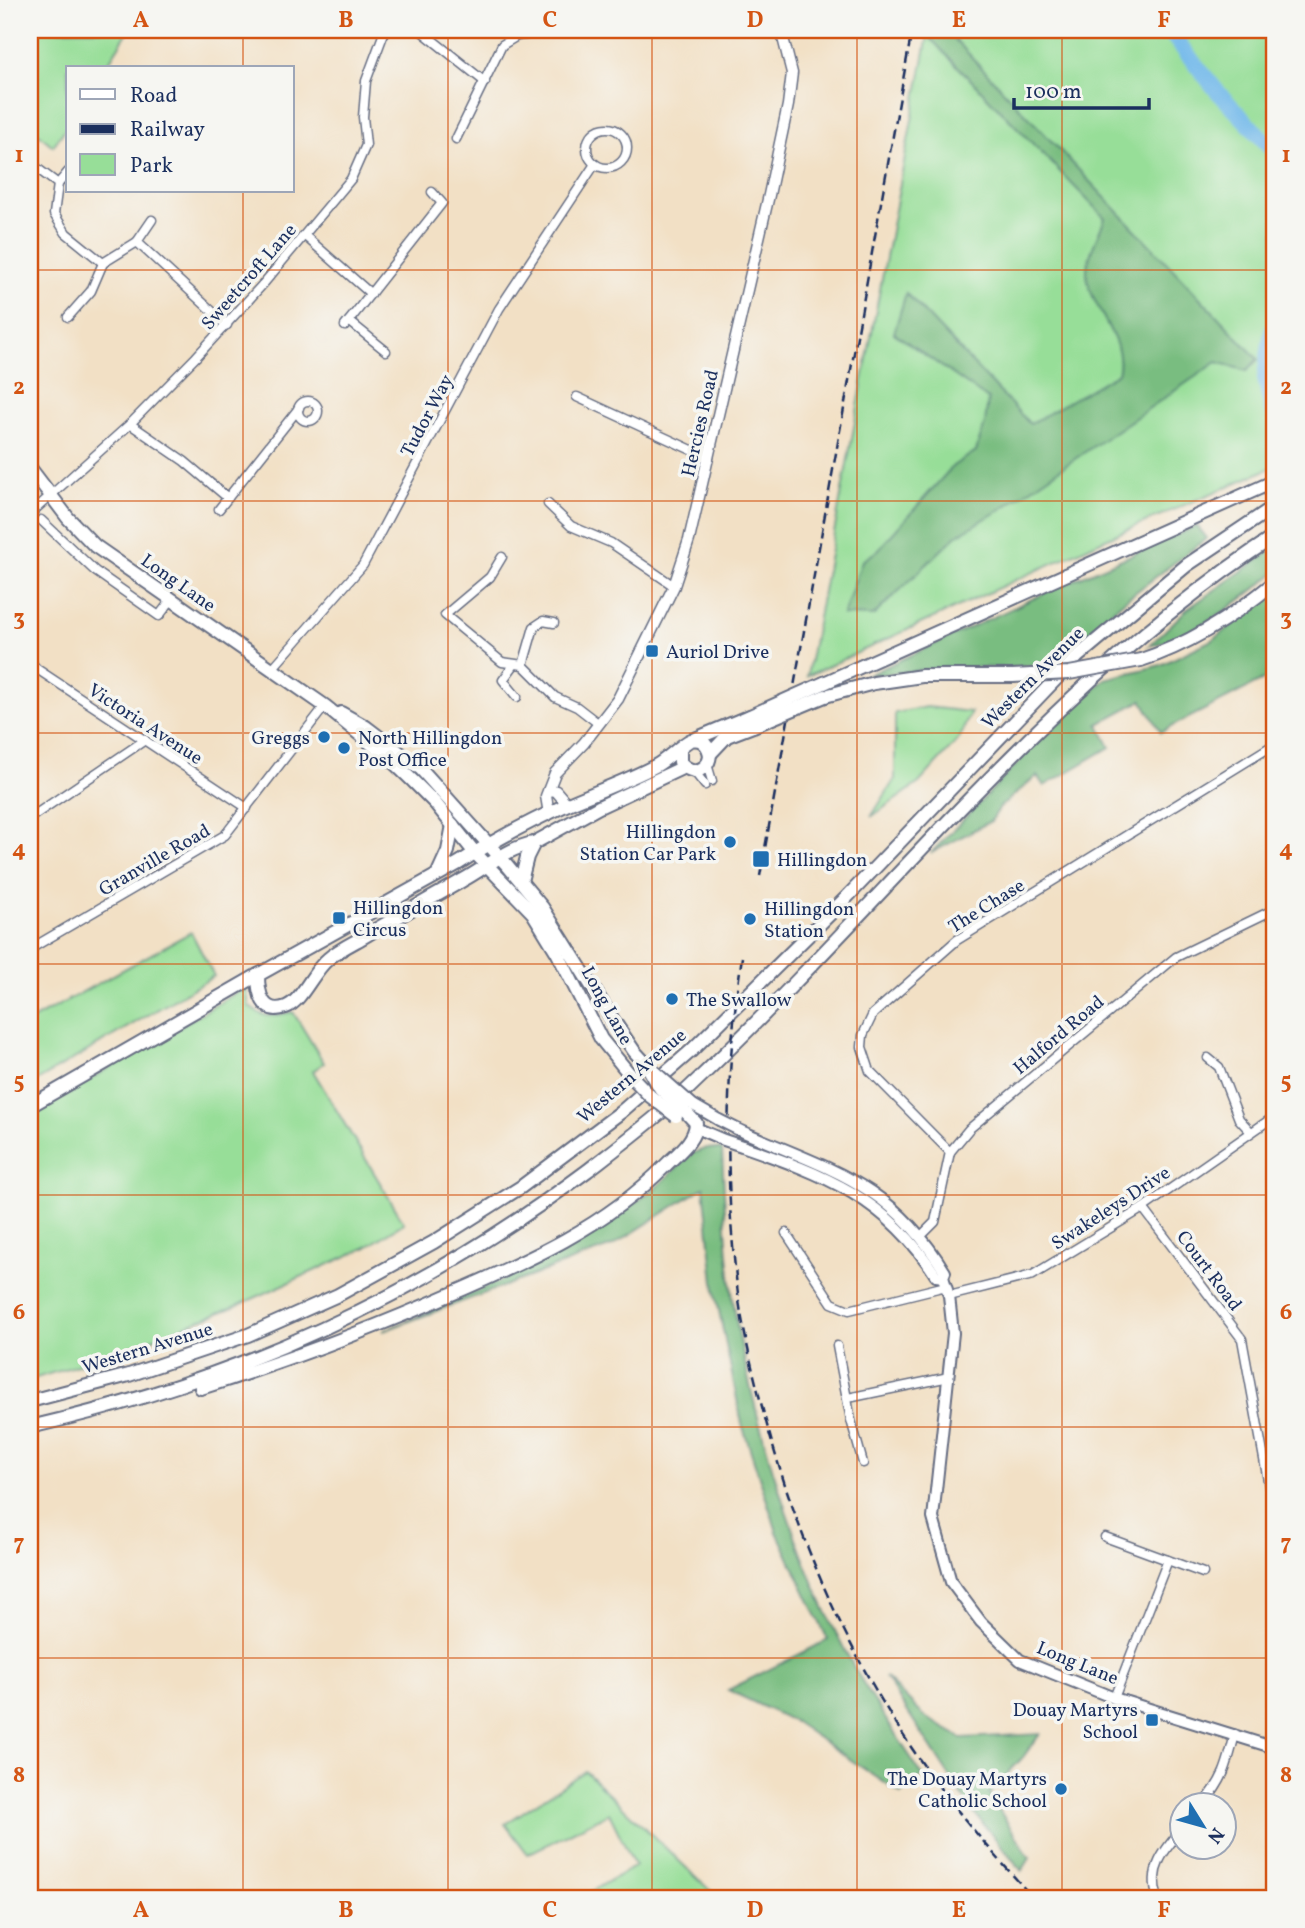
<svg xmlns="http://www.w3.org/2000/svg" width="1305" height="1928" font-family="Vollkorn,serif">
<rect width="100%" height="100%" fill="#f6f6f2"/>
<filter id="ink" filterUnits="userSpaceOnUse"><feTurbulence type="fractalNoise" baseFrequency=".0143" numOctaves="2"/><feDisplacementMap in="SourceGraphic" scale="14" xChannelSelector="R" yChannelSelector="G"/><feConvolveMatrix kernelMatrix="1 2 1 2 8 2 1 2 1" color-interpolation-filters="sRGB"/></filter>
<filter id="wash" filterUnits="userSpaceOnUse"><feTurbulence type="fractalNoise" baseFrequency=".00686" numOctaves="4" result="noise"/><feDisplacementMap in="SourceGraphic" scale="28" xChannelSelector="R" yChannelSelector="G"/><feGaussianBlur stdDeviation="1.57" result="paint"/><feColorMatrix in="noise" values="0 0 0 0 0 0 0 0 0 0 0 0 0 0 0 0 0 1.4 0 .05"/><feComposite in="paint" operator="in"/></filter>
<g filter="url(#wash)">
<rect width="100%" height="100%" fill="#f2e0c5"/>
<g fill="#97de98" stroke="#59867b" stroke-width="2">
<path d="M30 30H129L105 68H68V125L53 146 30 127Z"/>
<path d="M929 30H1275V336L1272 370 1275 410V466L1101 541 807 676Z"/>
<path d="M927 707 971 712 959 739 919 783 871 817 895 779V713Z"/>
<path d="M191 932 214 976 30 1085V1021Z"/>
<path d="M246 987 249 1006C266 1021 273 1015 293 1012L324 1063 313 1071 404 1223 365 1248 241 1304 122 1351 30 1380V1115Z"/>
<path d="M585 1771 718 1898H580L635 1866 609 1813 528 1854 505 1824Z"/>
</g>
<g fill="#79bd80" stroke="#4a766f" stroke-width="2">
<path d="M934 30H946L1258 359 1247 371 1217 362 1000 510 956 536 873 616 843 615 862 561 877 551 953 466 976 451 985 423 988 399 894 333 906 293 1030 424 1118 373C1128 339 1086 305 1087 270 1087 257 1100 232 1105 218L931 39Z"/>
<path d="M1197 526 1207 538 1120 604 1058 663 1007 668 951 667 866 676 1058 587Z"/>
<path d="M1275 548V573C1237 603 1198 635 1149 646L1186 610Z"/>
<path d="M1275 593V674L1161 732 1142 700 1098 724 1110 747 1044 786 1037 776 1001 806 991 821 931 853 1043 737 1105 679 1161 665 1212 640Z"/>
<path d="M707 1148 722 1150C725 1213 727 1278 740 1340 762 1449 801 1572 855 1669 876 1706 900 1741 923 1776L901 1794 795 1722 728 1690 828 1640 777 1532 742 1424 715 1291 704 1187 612 1246 383 1331 533 1267 599 1231 660 1184 691 1154Z"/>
<path d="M885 1677 925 1717 962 1738 1040 1734 1023 1757 989 1794 1030 1858 1022 1871 971 1809Z"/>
</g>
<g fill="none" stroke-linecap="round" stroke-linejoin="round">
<g stroke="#73b9ea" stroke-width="16">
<path d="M1168 30 1217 91 1275 152"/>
<path d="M1275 326 1272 331 1265 378 1272 410 1275 414"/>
</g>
</g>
</g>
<g filter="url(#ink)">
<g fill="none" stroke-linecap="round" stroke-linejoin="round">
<defs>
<g id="minor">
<path d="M420 30 485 82"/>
<circle cx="607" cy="148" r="20"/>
<path d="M456 139 502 45 517 36 558 31"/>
<path d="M30 163 58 184 54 214 66 233 103 263 137 242 227 325"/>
<path d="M58 184 68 172"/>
<path d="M305 236 371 294"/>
<path d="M137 242 152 220"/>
<path d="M68 317 91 291 103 263"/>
<path d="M349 321 386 351"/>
<path d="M345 326 442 203 432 192"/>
<path d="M577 397 709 458"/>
<circle cx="308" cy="411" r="10"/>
<path d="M130 424 184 461 228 498"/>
<path d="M548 504 571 526 611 543 674 586"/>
<path d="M219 509 299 408"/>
<path d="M30 514 130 424 196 357 264 283 351 179 366 145 363 117 366 81 385 30"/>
<path d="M41 520 95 571 159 616 171 600"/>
<path d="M502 557 490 577 445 615 502 662 523 665 555 697 577 707 599 724"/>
<path d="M30 662 37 669 247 808"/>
<path d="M514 665 503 680 517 697"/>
<path d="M523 665 534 627 543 621 554 623"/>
<path d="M271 670 363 565 499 309 595 164"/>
<path d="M707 764 712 781"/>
<path d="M694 771 705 785"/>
<path d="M30 818 145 740"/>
<path d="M30 949 225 835 325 706"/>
<path d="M1208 1058 1219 1067 1239 1119 1251 1132"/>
<path d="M950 1152 870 1071 862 1047 863 1035 873 1014 957 940 1275 744"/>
<path d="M1143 1208 1242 1339 1275 1519"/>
<path d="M786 1233 832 1303 849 1310 946 1286"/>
<path d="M921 1236 935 1222 950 1152 969 1129 1176 957 1275 909"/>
<path d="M949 1296 1033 1275 1143 1208 1275 1116"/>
<path d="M837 1346 851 1420 863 1463"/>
<path d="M848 1398 949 1377"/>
<path d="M1105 1537 1203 1573"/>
<path d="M1114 1698 1168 1560"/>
<path d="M1202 1806C1224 1779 1227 1767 1235 1734"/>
<path d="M1158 1898C1147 1870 1165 1849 1182 1829"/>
</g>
<g id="tertiary">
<path d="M550 790 556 791 568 805"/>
<path d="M549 814 546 796 555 773 584 743 618 699 674 586 689 540 769 195 788 105 792 73 781 30"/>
</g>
<g id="secondary">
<path d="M693 1105 719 1120"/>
<path d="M696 1128 724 1140"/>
<path d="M739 1130C827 1169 891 1182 945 1272L943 1277 949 1296 953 1333 933 1518 951 1582 981 1622 1020 1660 1114 1698 1275 1748"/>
<path d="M742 1146C825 1175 887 1198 936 1276L943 1277"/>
</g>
<g id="primary">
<path d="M30 468 68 518 95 546 325 706 390 759 413 781 435 803 475 853 533 913 557 952 601 1039 631 1076"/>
<path d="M341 713 366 727 421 769 507 865 542 907 613 1020 634 1051 646 1064"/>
<path d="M680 750V762C686 769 694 774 703 768 717 758 707 736 691 740 686 741 666 760 657 765 629 780 598 791 568 804 531 821 494 840 459 863L258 975C258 992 262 1016 286 1007 302 1001 313 971 328 959 337 951 349 945 360 939 394 918 429 900 463 880 487 867 507 848 534 843L599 807 684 767"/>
<path d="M438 873 448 851 453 825"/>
<path d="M521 881 527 857 534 843"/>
</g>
<g id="trunk">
<path d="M1141 660C1191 644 1235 615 1275 582"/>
<path d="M824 683 1275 481"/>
<path d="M825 696 874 683 922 676H1013"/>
<path d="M695 739 750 716"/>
<path d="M710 754 727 736 753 726"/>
<path d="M30 1106 258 975"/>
<path d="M201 1388C286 1361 368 1331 449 1295 528 1261 605 1227 666 1165 678 1153 695 1141 696 1123L684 1110"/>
<path d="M30 1401 129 1375 248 1335 338 1295 434 1242 521 1187 621 1112 691 1051 845 899 1077 657 1187 565 1275 506"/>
<path d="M30 1427C236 1380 417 1298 587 1171 622 1144 658 1117 690 1087 885 903 1048 684 1275 536"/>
</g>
</defs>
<use href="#minor" stroke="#666d82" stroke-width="11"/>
<use href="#tertiary" stroke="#666d82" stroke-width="13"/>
<use href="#secondary" stroke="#666d82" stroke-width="14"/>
<use href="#primary" stroke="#666d82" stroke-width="16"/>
<use href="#trunk" stroke="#666d82" stroke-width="16"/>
<use href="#minor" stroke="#fff" stroke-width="8"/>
<use href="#tertiary" stroke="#fff" stroke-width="10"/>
<use href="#secondary" stroke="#fff" stroke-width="10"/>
<use href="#primary" stroke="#fff" stroke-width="12"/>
<use href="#trunk" stroke="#fff" stroke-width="12"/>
<g stroke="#1b2f5e" stroke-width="2.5" stroke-dasharray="10 5" stroke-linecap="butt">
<path d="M760 876 912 30"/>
<path d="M742 957C725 1068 724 1182 738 1294 744 1336 754 1377 765 1418 798 1540 849 1659 922 1763 955 1811 995 1855 1033 1898"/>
</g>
<defs>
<g id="secondary-bridge">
<path d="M651 1068 693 1105"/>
<path d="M719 1120 739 1130"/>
<path d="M724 1140 742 1146"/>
</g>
<path id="primary-bridge" d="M631 1076 650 1096 676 1116"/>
<g id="trunk-bridge">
<path d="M1013 676 1069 673 1141 660"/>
<path d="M750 716 824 683"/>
<path d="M753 726 825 696"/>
<path d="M646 1064 660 1088 684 1110"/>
</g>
</defs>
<use href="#secondary-bridge" stroke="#666d82" stroke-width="14" stroke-linecap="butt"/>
<use href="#primary-bridge" stroke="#666d82" stroke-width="16" stroke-linecap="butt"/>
<use href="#trunk-bridge" stroke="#666d82" stroke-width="16" stroke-linecap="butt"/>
<use href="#secondary-bridge" stroke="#fff" stroke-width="10"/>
<use href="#primary-bridge" stroke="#fff" stroke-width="12"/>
<use href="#trunk-bridge" stroke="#fff" stroke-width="12"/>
</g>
</g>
<path fill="none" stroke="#d45514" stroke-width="2" stroke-opacity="0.55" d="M243 30V68M448 30V1898M652 30V1898M857 30V1898M1062 30V1898M243 191V1898M30 270H1275M30 501H1275M30 733H1275M30 964H1275M30 1195H1275M30 1427H1275M30 1658H1275"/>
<g fill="#1f6fb2" stroke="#f6f6f2" stroke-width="2.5">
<rect x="645" y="644" width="14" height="14" rx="3.5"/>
<circle cx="324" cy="737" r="7"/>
<circle cx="344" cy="748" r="7"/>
<circle cx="730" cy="842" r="7"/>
<rect x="752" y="850" width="18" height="18" rx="3.5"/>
<rect x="332" y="911" width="14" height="14" rx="3.5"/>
<circle cx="750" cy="919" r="7"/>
<circle cx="672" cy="999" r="7"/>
<rect x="1145" y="1713" width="14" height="14" rx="3.5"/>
<circle cx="1061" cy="1789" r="7"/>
</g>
<g text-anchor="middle" stroke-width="7" stroke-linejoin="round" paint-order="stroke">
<g font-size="19" fill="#1b2f5e" stroke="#f6f6f2">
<text transform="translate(248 276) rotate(-49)" y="7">Sweetcroft Lane</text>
<text transform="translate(426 415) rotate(-62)" y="7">Tudor Way</text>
<text transform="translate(699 423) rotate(-77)" y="7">Hercies Road</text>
<text transform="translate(179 582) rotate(35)" y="7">Long Lane</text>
<text transform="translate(1032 677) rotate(-45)" y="7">Western Avenue</text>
<text transform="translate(146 723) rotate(33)" y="7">Victoria Avenue</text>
<text transform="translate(154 859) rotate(-30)" y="7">Granville Road</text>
<text transform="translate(986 905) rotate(-32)" y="7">The Chase</text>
<text transform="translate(608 1005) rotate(61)" y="7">Long Lane</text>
<text transform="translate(1058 1034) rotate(-40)" y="7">Halford Road</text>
<text transform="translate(631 1075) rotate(-40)" y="7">Western Avenue</text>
<text transform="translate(1110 1207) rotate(-33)" y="7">Swakeleys Drive</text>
<text transform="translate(1210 1270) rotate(53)" y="7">Court Road</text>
<text transform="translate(147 1347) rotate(-17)" y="7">Western Avenue</text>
<text transform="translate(1078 1662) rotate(22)" y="7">Long Lane</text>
</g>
<g font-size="19" fill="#1b2f5e" stroke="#f6f6f2" text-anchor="start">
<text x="666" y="658">Auriol Drive</text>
<text x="310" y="744" text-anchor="end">Greggs</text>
<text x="358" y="744">North Hillingdon<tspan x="358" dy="22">Post Office</tspan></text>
<text x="716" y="838" text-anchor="end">Hillingdon<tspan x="716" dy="22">Station Car Park</tspan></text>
<text x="777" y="866">Hillingdon</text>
<text x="353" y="914">Hillingdon<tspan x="353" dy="22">Circus</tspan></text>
<text x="764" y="915">Hillingdon<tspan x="764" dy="22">Station</tspan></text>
<text x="686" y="1006">The Swallow</text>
<text x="1138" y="1716" text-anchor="end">Douay Martyrs<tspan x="1138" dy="22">School</tspan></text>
<text x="1047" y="1785" text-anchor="end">The Douay Martyrs<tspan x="1047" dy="22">Catholic School</tspan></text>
</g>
</g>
<rect width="1305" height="1928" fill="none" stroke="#f6f6f2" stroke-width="77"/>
<rect x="66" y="66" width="228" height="126" fill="#f6f6f2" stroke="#9ea6b7" stroke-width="2"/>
<rect x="80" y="89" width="35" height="10" fill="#ffffff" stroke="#9ea6b7" stroke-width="2"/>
<text x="130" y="102" font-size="21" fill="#1b2f5e">Road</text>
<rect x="80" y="124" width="35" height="10" fill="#1b2f5e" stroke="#9ea6b7" stroke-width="2"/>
<text x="130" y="136" font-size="21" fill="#1b2f5e">Railway</text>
<rect x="80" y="154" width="35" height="21" fill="#97de98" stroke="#9ea6b7" stroke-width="2"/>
<text x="130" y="172" font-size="21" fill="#1b2f5e">Park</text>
<g transform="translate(1203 1826) rotate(127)"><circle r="33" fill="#f6f6f2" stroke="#9ea6b7" stroke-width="2"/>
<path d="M0-5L12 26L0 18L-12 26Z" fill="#1f6fb2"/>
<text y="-10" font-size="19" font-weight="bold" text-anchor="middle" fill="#1b2f5e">N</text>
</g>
<path d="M1014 98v10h135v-10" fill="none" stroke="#1b2f5e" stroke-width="3.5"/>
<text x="1025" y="98" font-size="21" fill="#1b2f5e" stroke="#f6f6f2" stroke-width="5" paint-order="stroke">100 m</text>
<rect x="38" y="38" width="1228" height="1852" fill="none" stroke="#d45514" stroke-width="2.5"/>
<g font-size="23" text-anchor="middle" font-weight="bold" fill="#d45514">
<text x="141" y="27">A</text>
<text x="346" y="27">B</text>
<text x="550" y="27">C</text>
<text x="755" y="27">D</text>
<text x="959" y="27">E</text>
<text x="1164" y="27">F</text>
<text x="19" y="162">1</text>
<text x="1286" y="162">1</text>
<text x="19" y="394">2</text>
<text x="1286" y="394">2</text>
<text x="19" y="625">3</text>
<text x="1286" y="625">3</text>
<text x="19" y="856">4</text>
<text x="1286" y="856">4</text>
<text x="19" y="1088">5</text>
<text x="1286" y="1088">5</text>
<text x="19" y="1319">6</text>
<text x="1286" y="1319">6</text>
<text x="19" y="1550">7</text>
<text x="1286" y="1550">7</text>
<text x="19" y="1782">8</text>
<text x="1286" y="1782">8</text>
<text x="141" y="1917">A</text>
<text x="346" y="1917">B</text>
<text x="550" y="1917">C</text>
<text x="755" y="1917">D</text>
<text x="959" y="1917">E</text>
<text x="1164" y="1917">F</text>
</g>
</svg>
